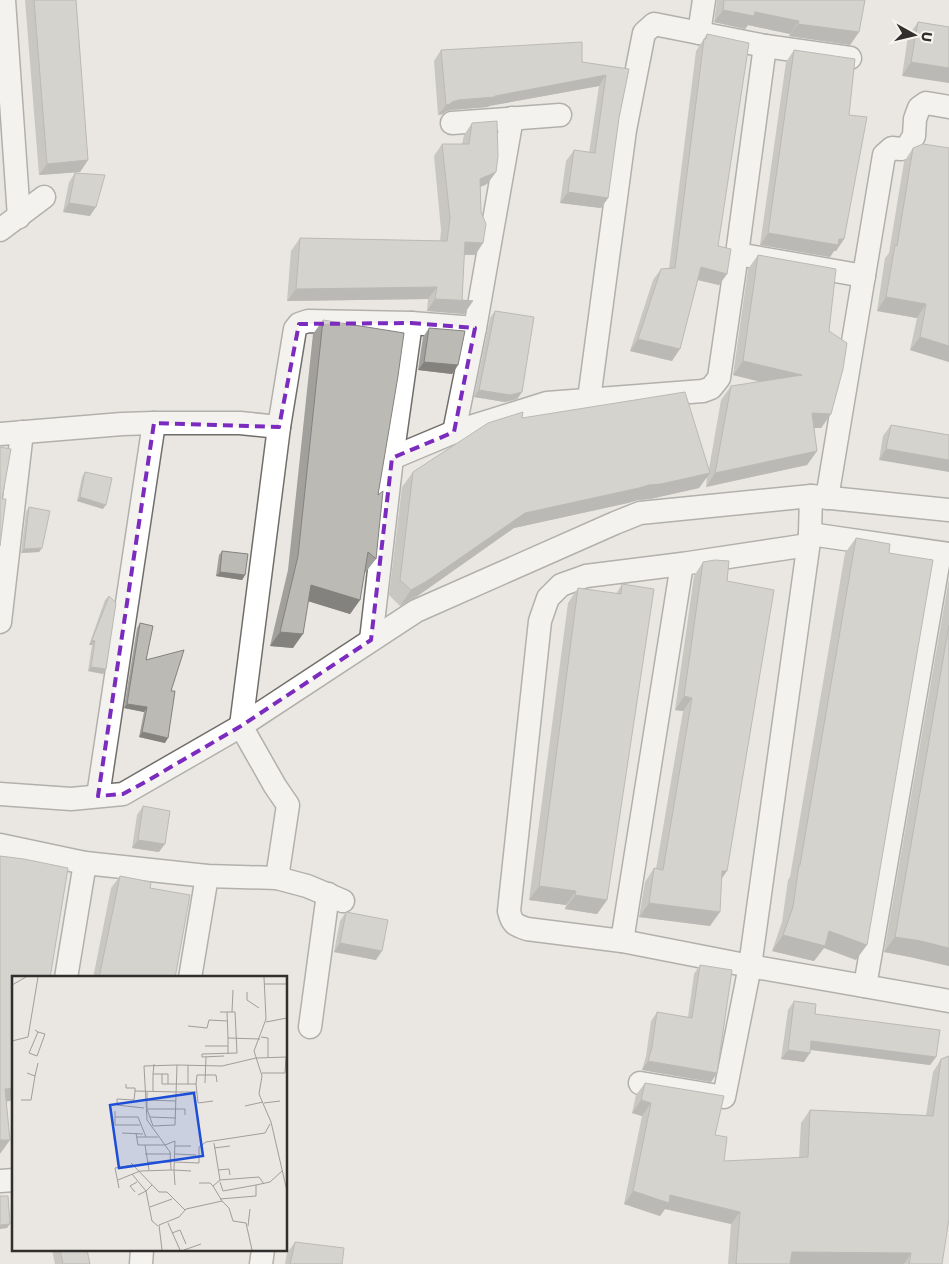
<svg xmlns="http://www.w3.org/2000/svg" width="949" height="1264" font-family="Poppins,sans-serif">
<rect width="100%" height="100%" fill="#eae7e2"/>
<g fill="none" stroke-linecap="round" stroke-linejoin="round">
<defs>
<g id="minor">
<path d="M4 0 19 217"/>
<path d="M699 33 704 0"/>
<path d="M452 123 560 115"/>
<path d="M0 230 44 197"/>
<path d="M737 254 864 276"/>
<path d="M589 399 625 130 644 33 654 24 765 46 850 58"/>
<path d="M454 432 475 328 512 118"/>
<path d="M0 434 122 424 154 423H240L279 427"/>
<path d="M392 458 454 432 547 403 703 391 711 388 719 378 737 254 765 46"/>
<path d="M827 498 884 155 892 148 901 149 907 147 914 136 915 119 919 108 926 103 949 107"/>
<path d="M810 534 949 554"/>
<path d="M808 545 682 564 586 576 561 585 548 598 540 621 509 911C512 924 515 925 527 929L622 941 750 966 949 1001"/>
<path d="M0 622 22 432"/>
<path d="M371 640 392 458 411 323"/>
<path d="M0 794 71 799 123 794 241 726 416 611 615 523 640 513 811 496 949 510"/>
<path d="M98 796 154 423"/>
<path d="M0 845 85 863 207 876 277 878 288 805 275 786 241 726 279 427 295 329 299 324 308 321 411 323 475 328"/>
<path d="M277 878 307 886 343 901"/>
<path d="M622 941 682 564"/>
<path d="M66 978 85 863"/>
<path d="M190 978 207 876"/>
<path d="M865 986 940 553"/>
<path d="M310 1027 328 894"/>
<path d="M640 1083 724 1097 750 966 810 534 811 496"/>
<path d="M0 1181 14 1180"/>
<path d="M141 1264 142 1250"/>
<path d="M261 1264 263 1250"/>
</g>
</defs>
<use href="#minor" stroke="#706e6a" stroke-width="25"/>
<use href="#minor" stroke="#fff" stroke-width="22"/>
</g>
<g fill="#a2a09c">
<path d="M25 0H76L88 160 80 172 39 175Z"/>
<path d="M717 0H865L859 32 850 45 789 36 790 34 748 25 745 29 714 22Z"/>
<path d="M918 22 949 27 902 76 908 36Z"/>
<path d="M707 34 718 246 727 274 719 285 698 280 672 361 630 351 653 280 661 269 669 268 696 51Z"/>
<path d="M441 50 582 62 629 69 619 118 608 198 601 208 560 203 566 161 574 150 589 153 599 86 489 106 488 107 451 110 445 112 443 114 438 115 434 61Z"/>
<path d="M794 50 849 115 844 239 836 251H834L830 257 760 245 786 62Z"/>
<path d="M472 123 496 172 487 184 480 187 481 212 483 243 475 255H464L462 300 473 301 464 314 427 311 428 299 287 301 291 251 300 238 440 241 441 230 434 156 442 144H462L464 135Z"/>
<path d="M913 148H949V362L910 350 917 318 877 311 885 258 889 253 904 162Z"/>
<path d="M75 173 90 216 63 212 69 182Z"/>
<path d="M758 255 829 331 831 414 821 428H814L817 451 807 465 706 487 707 477 699 488 650 499 638 500 628 503 514 528 416 597 400 606 389 595 402 487 413 472 522 418 709 469 721 400 731 386 760 382 733 375 748 269Z"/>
<path d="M495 311 522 392 517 399 505 402 474 397 490 318Z"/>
<path d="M323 320 378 495 376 559 365 573 364 572 360 600 350 614 308 601 293 648 270 646 288 570 313 334Z"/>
<path d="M429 328 458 365 452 374 418 370 423 337Z"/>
<path d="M891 425 949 435 879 460 883 436Z"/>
<path d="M85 472 103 509 77 501 82 477Z"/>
<path d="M29 507 42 548 39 552 21 553 26 512Z"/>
<path d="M856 538 889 553 856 960 824 948 814 961 772 951 782 922 788 880 790 877 845 553Z"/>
<path d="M222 551 245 575 242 580 216 576 219 555Z"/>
<path d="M703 562 727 581 722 879 710 926 639 917 645 882 654 868 656 869 683 711 675 710 694 576Z"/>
<path d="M949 578V966L910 957 884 952Z"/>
<path d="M622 584 607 900 597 914 565 909 566 905 529 900 568 603 578 588 616 594Z"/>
<path d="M109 596 106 669 103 674 88 671 92 645H89L105 600Z"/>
<path d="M140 623 146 660 171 691 165 743 139 737 144 712 124 708 137 628Z"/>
<path d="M143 806 159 852 132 848 137 815Z"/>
<path d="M120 876 150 888 175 978H93L111 888Z"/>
<path d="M346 912 376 960 334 952 340 921Z"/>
<path d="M700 965 717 1073 711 1082 642 1070 646 1056 651 1021 657 1012 688 1017 694 974Z"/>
<path d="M794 1001 815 1014 936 1057 930 1065 810 1050 804 1062 781 1059 788 1010Z"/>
<path d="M941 1059 942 1264H728L731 1224 665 1209 660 1216 624 1204 642 1116 632 1113 636 1095 645 1083 715 1135 724 1161 799 1158 801 1123 810 1110 926 1115 933 1072Z"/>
<path d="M295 1242 342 1264H285L287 1253Z"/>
<path d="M52 1250H87L90 1264H55Z"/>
</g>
<g fill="#84827f">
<path d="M723 10 755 12 799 21 790 34 748 25 745 29 714 22Z"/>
<path d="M798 24 859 32 850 45 789 36Z"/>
<path d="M911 62 949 68V83L902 76Z"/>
<path d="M606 75 599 86 489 106 488 107 451 110 445 112 443 114 438 115 446 105 458 100 495 96Z"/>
<path d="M88 160 80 172 39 175 47 164Z"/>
<path d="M496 172 487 184 471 191 480 179Z"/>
<path d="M568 192 608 198 601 208 560 203Z"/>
<path d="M69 203 96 207 90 216 63 212Z"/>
<path d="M768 233 844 239 836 251H834L830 257 760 245Z"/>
<path d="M465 242 483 243 475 255 456 254Z"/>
<path d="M701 267 727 274 719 285 693 279Z"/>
<path d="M437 287 428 299 287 301 296 289Z"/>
<path d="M886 297 926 304 917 318 877 311Z"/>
<path d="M435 299 473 301 464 314 427 311Z"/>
<path d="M920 337 949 346V362L910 350Z"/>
<path d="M638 339 680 349 672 361 630 351Z"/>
<path d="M743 361 802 375 792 389 733 375Z"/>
<path d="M424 362 458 365 452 374 418 370Z"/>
<path d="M479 390 522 392 517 399 505 402 474 397Z"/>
<path d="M812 413 831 414 821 428H803Z"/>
<path d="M886 449 949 460V472L879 460Z"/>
<path d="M817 451 807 465 706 487 715 473Z"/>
<path d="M710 473 699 488 650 499 638 500 628 503 514 528 416 597 400 606 411 590 525 513 649 485Z"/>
<path d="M80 497 106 505 103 509 77 501Z"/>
<path d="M42 548 39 552 21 553 24 549Z"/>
<path d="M220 572 245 575 242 580 216 576Z"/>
<path d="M311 585 360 600 350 614 301 599Z"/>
<path d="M280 632 303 634 293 648 270 646Z"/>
<path d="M92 640 95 641 92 645H89Z"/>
<path d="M91 667 106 669 103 674 88 671Z"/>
<path d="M684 696 692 698 683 711 675 710Z"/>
<path d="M127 704 147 707 144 712 124 708Z"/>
<path d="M142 732 168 738 165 743 139 737Z"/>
<path d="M138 840 165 844 159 852 132 848Z"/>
<path d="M722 871H727L718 884Z"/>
<path d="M539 886 576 891 566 905 529 900Z"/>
<path d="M575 895 607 900 597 914 565 909Z"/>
<path d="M649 903 720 912 710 926 639 917Z"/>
<path d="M829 931 867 945 856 960 824 948 814 961 772 951 783 935Z"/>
<path d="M895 937 921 941 949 948V966L910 957 884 952Z"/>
<path d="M340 943 382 951 376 960 334 952Z"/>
<path d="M811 1041 936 1057 930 1065 805 1049Z"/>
<path d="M788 1050 810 1053 804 1062 781 1059Z"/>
<path d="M648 1061 717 1073 711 1082 642 1070Z"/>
<path d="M14 1088V1100L0 1103 5 1089Z"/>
<path d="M641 1100 651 1103 642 1116 632 1113Z"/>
<path d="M0 1140H10L0 1154Z"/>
<path d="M633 1191 670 1195 740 1212 731 1224 665 1209 660 1216 624 1204Z"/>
<path d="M10 1224 7 1228 0 1229V1225Z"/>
<path d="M792 1252 911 1253 904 1264H783Z"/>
</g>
<g fill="#bcbab5" stroke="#84827f">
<path d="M34 0H76L88 160 47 164Z"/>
<path d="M724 0H865L859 32 798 24 799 21 755 12 754 16 723 10Z"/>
<path d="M918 22 949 27V68L911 62Z"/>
<path d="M707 34 749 43 718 246 731 249 727 274 701 267 680 349 638 339 661 269 675 268 704 39H706Z"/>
<path d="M582 42V62L629 69 619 118 608 198 568 192 574 150 595 153 606 75 495 96V97L458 100 452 102 450 104 446 105 441 50Z"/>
<path d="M794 50 855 59 849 115 867 117 844 239H839L838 245 768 233Z"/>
<path d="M497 121 498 156 496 172 480 179 481 212 486 224 483 243 465 242 462 300 473 301 435 299 437 287 296 289 300 238 447 241 450 218 442 144H469L472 123Z"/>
<path d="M923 144 949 148V346L920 337 926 304 886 297 895 245 897 246 913 148Z"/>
<path d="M75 173 105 175 96 207 69 203Z"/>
<path d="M758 255 836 269 829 331 847 343 843 369 831 414 812 413 817 451 715 473 731 386 802 375 743 361Z"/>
<path d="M495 311 534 317 522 392 510 395 479 390Z"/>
<path d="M323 320 404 333 398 376 378 495 383 491 376 559 368 552 360 600 311 585 303 634 280 632 298 556Z"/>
<path d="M429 328 465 331 458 365 424 362Z"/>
<path d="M685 392 710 473 661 484 649 485 639 488 525 513 427 581 411 590 400 580 413 472 488 423 523 412 522 418Z"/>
<path d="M891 425 949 435V460L886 449Z"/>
<path d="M0 447 11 449 2 499H6L0 546Z"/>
<path d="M85 472 112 478 106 505 80 497Z"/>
<path d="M29 507 50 511 42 548 24 549Z"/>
<path d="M856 538 890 544 889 553 933 560 867 945 829 931 825 946 783 935 793 907 799 865H800Z"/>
<path d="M222 551 248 554 245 575 220 572Z"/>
<path d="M715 560 729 561 727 581 774 590 727 871H722L720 912 649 903 654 868 663 870 692 698 684 696 703 562Z"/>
<path d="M622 584 654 589 607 900 575 895 576 891 539 886 578 588 621 594Z"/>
<path d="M109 596 116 603 106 669 91 667 95 641 92 640Z"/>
<path d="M140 623 153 626 146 660 184 650 171 691H175L168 738 142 732 147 707 127 704Z"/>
<path d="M949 625V948L921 941 895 937Z"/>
<path d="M143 806 170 811 165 844 138 840Z"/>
<path d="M0 856 24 859 68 868 50 978H14V1088L5 1089 10 1140H0Z"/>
<path d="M120 876 151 882 150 888 190 895 175 978H99Z"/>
<path d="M346 912 388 920 382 951 340 943Z"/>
<path d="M700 965 732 970 717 1073 648 1061 652 1047 657 1012 692 1018Z"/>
<path d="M794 1001 816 1004 815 1014 940 1030 936 1057 811 1041 810 1053 788 1050Z"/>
<path d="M949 1056V1219L942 1264H909L911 1253 792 1252 790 1264H736L740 1212 670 1195 669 1203 633 1191 651 1103 641 1100 645 1083 724 1096 715 1135 727 1137 724 1161 808 1157 810 1110 933 1116 941 1059Z"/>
<path d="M0 1196H8L10 1224 0 1225Z"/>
<path d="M295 1242 344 1248 342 1264H290Z"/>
<path d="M60 1250H87L90 1264H63Z"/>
</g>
<path d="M0 0H949V1264H0ZM411 323 475 328 454 432 392 458 371 640 241 726 147 781 123 794 98 796 154 423 279 427 299 324Z" fill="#eae7e2" fill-opacity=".55" fill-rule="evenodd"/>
<path fill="none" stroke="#7b2cbf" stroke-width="4" stroke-dasharray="10 6" stroke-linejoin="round" d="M411 323 475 328 454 432 392 458 371 640 241 726 147 781 123 794 98 796 154 423 279 427 299 324Z"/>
<g transform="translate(12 976)">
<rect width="275" height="275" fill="#eae7e2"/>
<path fill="none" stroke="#a09d9a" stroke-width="1" d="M252 1 254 43 242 75 250 100 247 118 259 146 275 215M252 8H275M0 9 14 1M235 16V24L247 32M208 36H215L216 62 248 63M215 36H220L221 14M254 46 275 42M176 50 195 52 197 44 215 45M23 54 26 56 33 58 25 80 17 77 26 56M249 61 256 62V81M216 62V78M0 65 16 61 26 1M193 70H216M190 78 225 77 223 36H220M190 78V81L212 80M142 88 141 98H156V108M15 97 23 100 26 87M250 97H273L274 81M150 98V108H184L186 127 201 125M193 107 194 81M114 108V112H123V115L165 116M176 108V89M184 108 185 99H204L205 106M123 115 122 124 105 123V129L132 132M141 116V98M165 116H185M9 124H19L23 100M135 124 164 125M252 127 268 125M233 130 251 126M135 133 141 150 163 149 165 89 210 90 244 82 275 81M135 133V116M136 133H173V139M103 135V149H128M103 141H126L134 161M138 141 164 142M110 157 131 158M124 157 126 169H153L163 165 162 194H159M125 161H146M133 169 137 194M163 170H179M202 172 218 170M133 178H159M163 178 184 179M135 186H160M163 186 187 187V171L194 166 253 157 258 148M119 187 147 216H155L173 234M159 194 158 176 135 144 132 90 165 89M206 194 217 193 218 199M120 198 134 215 140 209M106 204 128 195 159 194M208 204 247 201 252 208M208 206 211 215 244 209M187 207H198L201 210M163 209 162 194 179 195M107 212 103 192 121 189M123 216 118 210 125 206M126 219 134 215 140 245 146 250M208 223 244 220V209L258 206 270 195M210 225 217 232 221 245 234 247 240 274M138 231 160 223M156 247 168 274M236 250 238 233M160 257 168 254 174 268M150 274 147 249 167 241 174 233 210 225 201 210 208 204 202 167M172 274 189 268"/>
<path fill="#1d4ed8" fill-opacity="0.15" stroke="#1d4ed8" stroke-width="2.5" d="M182 117 191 180 107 192 98 129Z"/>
<rect width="275" height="275" fill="none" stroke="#302f2d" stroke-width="2.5"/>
</g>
<g transform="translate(914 35) rotate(98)" stroke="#f7f4ef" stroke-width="4" paint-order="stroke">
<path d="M0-4L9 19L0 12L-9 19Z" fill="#302f2d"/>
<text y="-8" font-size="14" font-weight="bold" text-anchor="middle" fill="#302f2d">U</text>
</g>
</svg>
